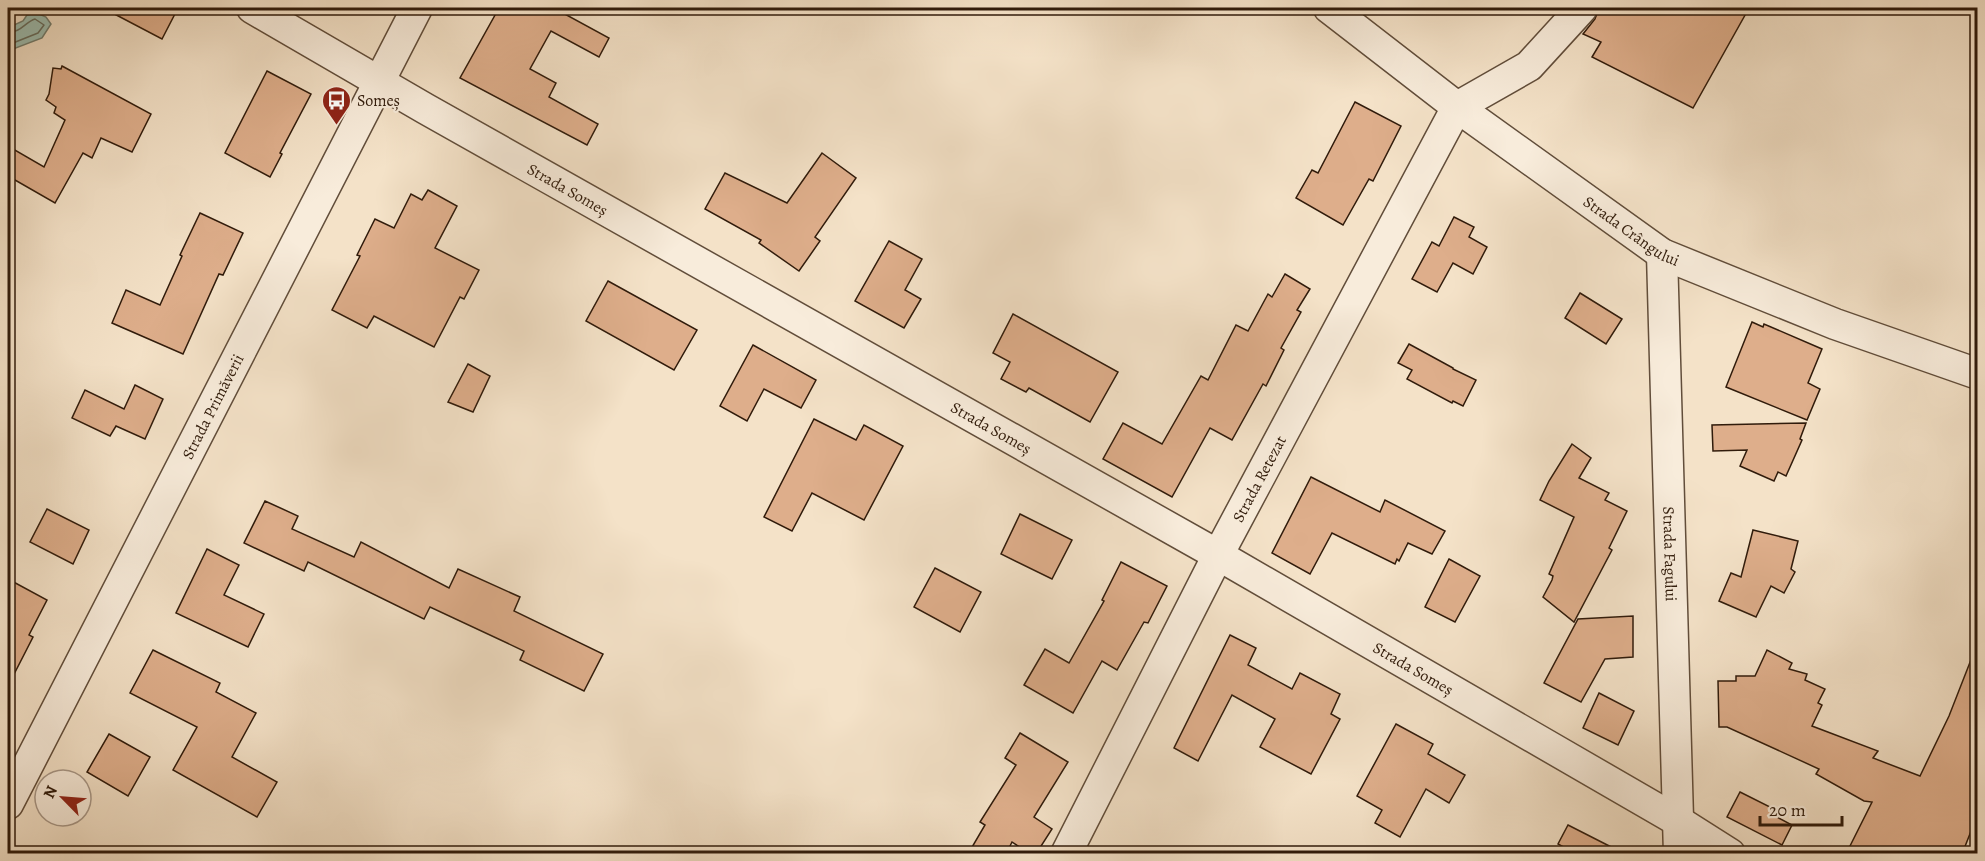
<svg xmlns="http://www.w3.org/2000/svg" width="1985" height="861" font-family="Alegreya,serif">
<rect width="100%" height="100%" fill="#f4e2c8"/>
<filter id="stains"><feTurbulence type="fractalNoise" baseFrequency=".00333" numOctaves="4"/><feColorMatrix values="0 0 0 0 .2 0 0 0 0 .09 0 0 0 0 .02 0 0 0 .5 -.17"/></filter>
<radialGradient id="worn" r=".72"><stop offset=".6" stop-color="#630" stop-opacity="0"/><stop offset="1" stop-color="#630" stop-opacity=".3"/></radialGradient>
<path fill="#9cbeb1" stroke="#717d6f" stroke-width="1.5" d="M37 13 46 17 51 24 42 38 8 51V24L12 26 23 21 27 15Z"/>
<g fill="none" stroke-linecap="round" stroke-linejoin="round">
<path stroke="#666c5e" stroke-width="1.5" d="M8 31C20 34 25 22 35 19L44 25 38 33 8 45"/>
</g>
<g fill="#deae8b" stroke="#301b0b" stroke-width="1.5">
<path d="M103 8H178L162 39Z"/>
<path d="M499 8H564L561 12 609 38 599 57 551 31 530 69 556 83 549 97 598 124 587 145 460 78Z"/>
<path d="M1599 8H1749L1693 108 1592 57 1601 42 1583 34 1595 19Z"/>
<path d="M62 66 151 114 132 152 101 138 92 158 83 153 55 203 8 176V146L44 167 65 120 54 113 56 107 46 100 49 94 53 68 61 69Z"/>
<path d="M267 71 311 94 280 153 282 154 270 177 225 153Z"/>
<path d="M1355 102 1401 126 1373 181 1369 179 1343 225 1296 198 1312 170 1318 173Z"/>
<path d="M822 153 856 178 815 237 820 241 799 271 759 243 761 240 705 209 725 173 787 203Z"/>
<path d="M428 190 457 206 435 248 479 270 464 299 460 297 434 347 374 316 367 328 332 310 360 256 357 255 375 219 394 228 411 194 422 200Z"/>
<path d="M200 213 243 233 223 275 219 274 183 354 112 323 126 290 160 305 182 256 180 255Z"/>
<path d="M1454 217 1474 227 1469 237 1487 247 1473 274 1453 263 1437 292 1412 279 1432 242 1439 246Z"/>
<path d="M889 241 922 259 905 290 921 299 904 328 855 301Z"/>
<path d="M1285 274 1310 289 1297 310 1301 312 1281 348 1284 350 1266 386 1263 384 1232 440 1210 428 1172 497 1103 459 1123 423 1162 444 1201 376 1208 380 1236 325 1248 331 1268 294 1272 297Z"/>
<path d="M608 281 697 330 674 370 586 321Z"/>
<path d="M1580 293 1622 319 1606 344 1565 318Z"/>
<path d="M1013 314 1118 372 1090 422 1029 388 1026 392 1001 379 1010 362 993 353Z"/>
<path d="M1752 322 1763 327 1764 324 1822 349 1808 383 1820 389 1807 420 1726 387Z"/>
<path d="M1409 344 1453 368V369L1476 380 1463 406 1453 401 1452 403 1407 379 1412 370 1398 363Z"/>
<path d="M753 345 816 380 801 408 764 389 747 421 720 406Z"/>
<path d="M468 364 490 376 473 412 448 402Z"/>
<path d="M135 385 163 399 145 439 116 426 110 436 72 418 85 390 124 409Z"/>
<path d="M814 419 856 440 864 425 903 446 864 520 812 493 792 531 764 517Z"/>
<path d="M1806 423 1800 439 1802 440 1786 476 1778 472 1774 481 1740 466 1747 450 1713 451 1712 425Z"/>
<path d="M1572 444 1591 458 1579 478 1609 493 1605 500 1627 511 1609 548 1612 550 1574 622 1543 597 1552 580 1553 576 1549 574 1574 517 1540 500 1549 481Z"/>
<path d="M1311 477 1380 512 1385 500 1445 531 1432 554 1408 543 1399 561 1397 559 1395 564 1332 533 1310 574 1272 553Z"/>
<path d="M265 501 298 516 292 529 354 557 361 542 449 588 458 569 520 597 514 611 603 654 584 691 520 660 524 651 430 607 424 619 308 562 304 571 244 543Z"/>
<path d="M47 509 89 530 73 564 30 542Z"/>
<path d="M1020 514 1072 540 1052 579 1001 554Z"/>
<path d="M1753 530 1798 541 1791 569 1795 572 1784 593 1771 586 1756 617 1719 601 1731 573 1741 577Z"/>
<path d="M207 549 239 565 224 595 264 614 248 647 176 613Z"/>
<path d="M1449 559 1480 576 1455 622 1425 607Z"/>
<path d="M1121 562 1167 586 1148 623 1144 622 1117 670 1102 661 1073 713 1024 685 1045 649 1069 663 1104 601 1102 600Z"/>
<path d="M935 568 981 592 960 632 914 607Z"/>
<path d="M8 579 47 600 29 635 33 637 8 686Z"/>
<path d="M1633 616V657L1605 659 1581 702 1544 683 1578 619Z"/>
<path d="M1230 635 1256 648 1248 665 1292 689 1300 673 1340 694 1331 714 1340 719 1311 774 1260 747 1275 719 1232 695 1198 761 1174 748Z"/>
<path d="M1976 647H1977V816L1962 854H1846L1872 802 1864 801 1816 774 1819 769 1727 727H1719L1718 681H1736V676H1755L1767 650 1792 663 1789 669 1807 674 1805 680 1825 689 1818 703 1822 705 1812 726 1878 751 1873 758 1920 776 1949 716Z"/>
<path d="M153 650 220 683 216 692 256 713 232 757 277 782 257 817 173 770 197 727 130 693Z"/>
<path d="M1599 693 1634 711 1618 745 1583 728Z"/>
<path d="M1396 724 1433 744 1428 754 1465 775 1449 803 1426 789 1400 837 1375 823 1382 810 1357 796Z"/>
<path d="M1020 733 1068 762 1034 817 1052 829 1036 854H1030L1012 842 1006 854H968L985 825 980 822 1016 765 1005 758Z"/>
<path d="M109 734 150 757 128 796 87 772Z"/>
<path d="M1740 792 1776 810 1773 815 1792 825 1782 845 1727 817Z"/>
<path d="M1568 825 1625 854H1576L1558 844Z"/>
</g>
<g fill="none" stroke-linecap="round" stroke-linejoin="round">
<defs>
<g id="minor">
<path id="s1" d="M252 8 426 109 1218 555 1678 821 1730 854"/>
<path id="s2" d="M1329 8 1457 107 1662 254 1835 324 1978 374"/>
<path d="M1457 107 1529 66 1582 8"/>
<path id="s3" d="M1662 254 1679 854"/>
<path id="s4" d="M8 804 417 8"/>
<path id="s5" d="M1066 854 1218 555 1457 107"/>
</g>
</defs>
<use href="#minor" stroke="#614d3a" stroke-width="33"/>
<use href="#minor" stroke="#f8ecdb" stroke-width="30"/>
</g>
<defs>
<symbol id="bus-pin" viewBox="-11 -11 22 30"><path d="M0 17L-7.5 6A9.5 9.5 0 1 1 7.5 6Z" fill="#8f2418" stroke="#f8ecdb"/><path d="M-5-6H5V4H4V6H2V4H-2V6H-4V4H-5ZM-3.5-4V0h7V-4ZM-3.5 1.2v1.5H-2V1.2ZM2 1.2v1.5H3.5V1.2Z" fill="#fff"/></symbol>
</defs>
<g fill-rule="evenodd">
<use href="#bus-pin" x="320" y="84" width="33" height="45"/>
</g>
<g text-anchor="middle" stroke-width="4.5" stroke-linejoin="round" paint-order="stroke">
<g font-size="16" fill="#301b0b" stroke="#f8ecdb" text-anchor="start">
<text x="357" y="106">Someș</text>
</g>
<g font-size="16" fill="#301b0b" stroke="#f8ecdb">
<text dy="6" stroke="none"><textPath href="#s1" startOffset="364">Strada Someș</textPath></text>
<text dy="6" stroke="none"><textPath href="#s2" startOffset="376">Strada Crângului</textPath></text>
<text dy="6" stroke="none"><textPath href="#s4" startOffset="447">Strada Primăverii</textPath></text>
<text dy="6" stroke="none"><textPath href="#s1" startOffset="850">Strada Someș</textPath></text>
<text dy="6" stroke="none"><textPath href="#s5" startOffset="422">Strada Retezat</textPath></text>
<text dy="6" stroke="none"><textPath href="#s3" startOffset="300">Strada Fagului</textPath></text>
<text dy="6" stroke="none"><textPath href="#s1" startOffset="1336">Strada Someș</textPath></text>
</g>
</g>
<rect width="1985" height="861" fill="none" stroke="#f4e2c8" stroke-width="30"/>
<rect x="9" y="9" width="1967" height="843" fill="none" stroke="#301b0b" stroke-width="3"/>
<rect x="15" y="15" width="1955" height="831" fill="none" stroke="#301b0b" stroke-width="1.5"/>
<g transform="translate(63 798) rotate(295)"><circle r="28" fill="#f8ecdb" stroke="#a89888" stroke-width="1.5"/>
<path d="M0-4.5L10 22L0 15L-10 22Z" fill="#8f2418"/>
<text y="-9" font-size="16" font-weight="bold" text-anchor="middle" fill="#301b0b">N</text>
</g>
<path d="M1760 816v9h82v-9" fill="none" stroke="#301b0b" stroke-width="3"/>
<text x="1769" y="816" font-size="18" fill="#301b0b" stroke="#f8ecdb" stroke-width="4.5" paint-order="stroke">20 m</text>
<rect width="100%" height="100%" filter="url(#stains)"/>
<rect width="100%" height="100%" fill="url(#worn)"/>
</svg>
